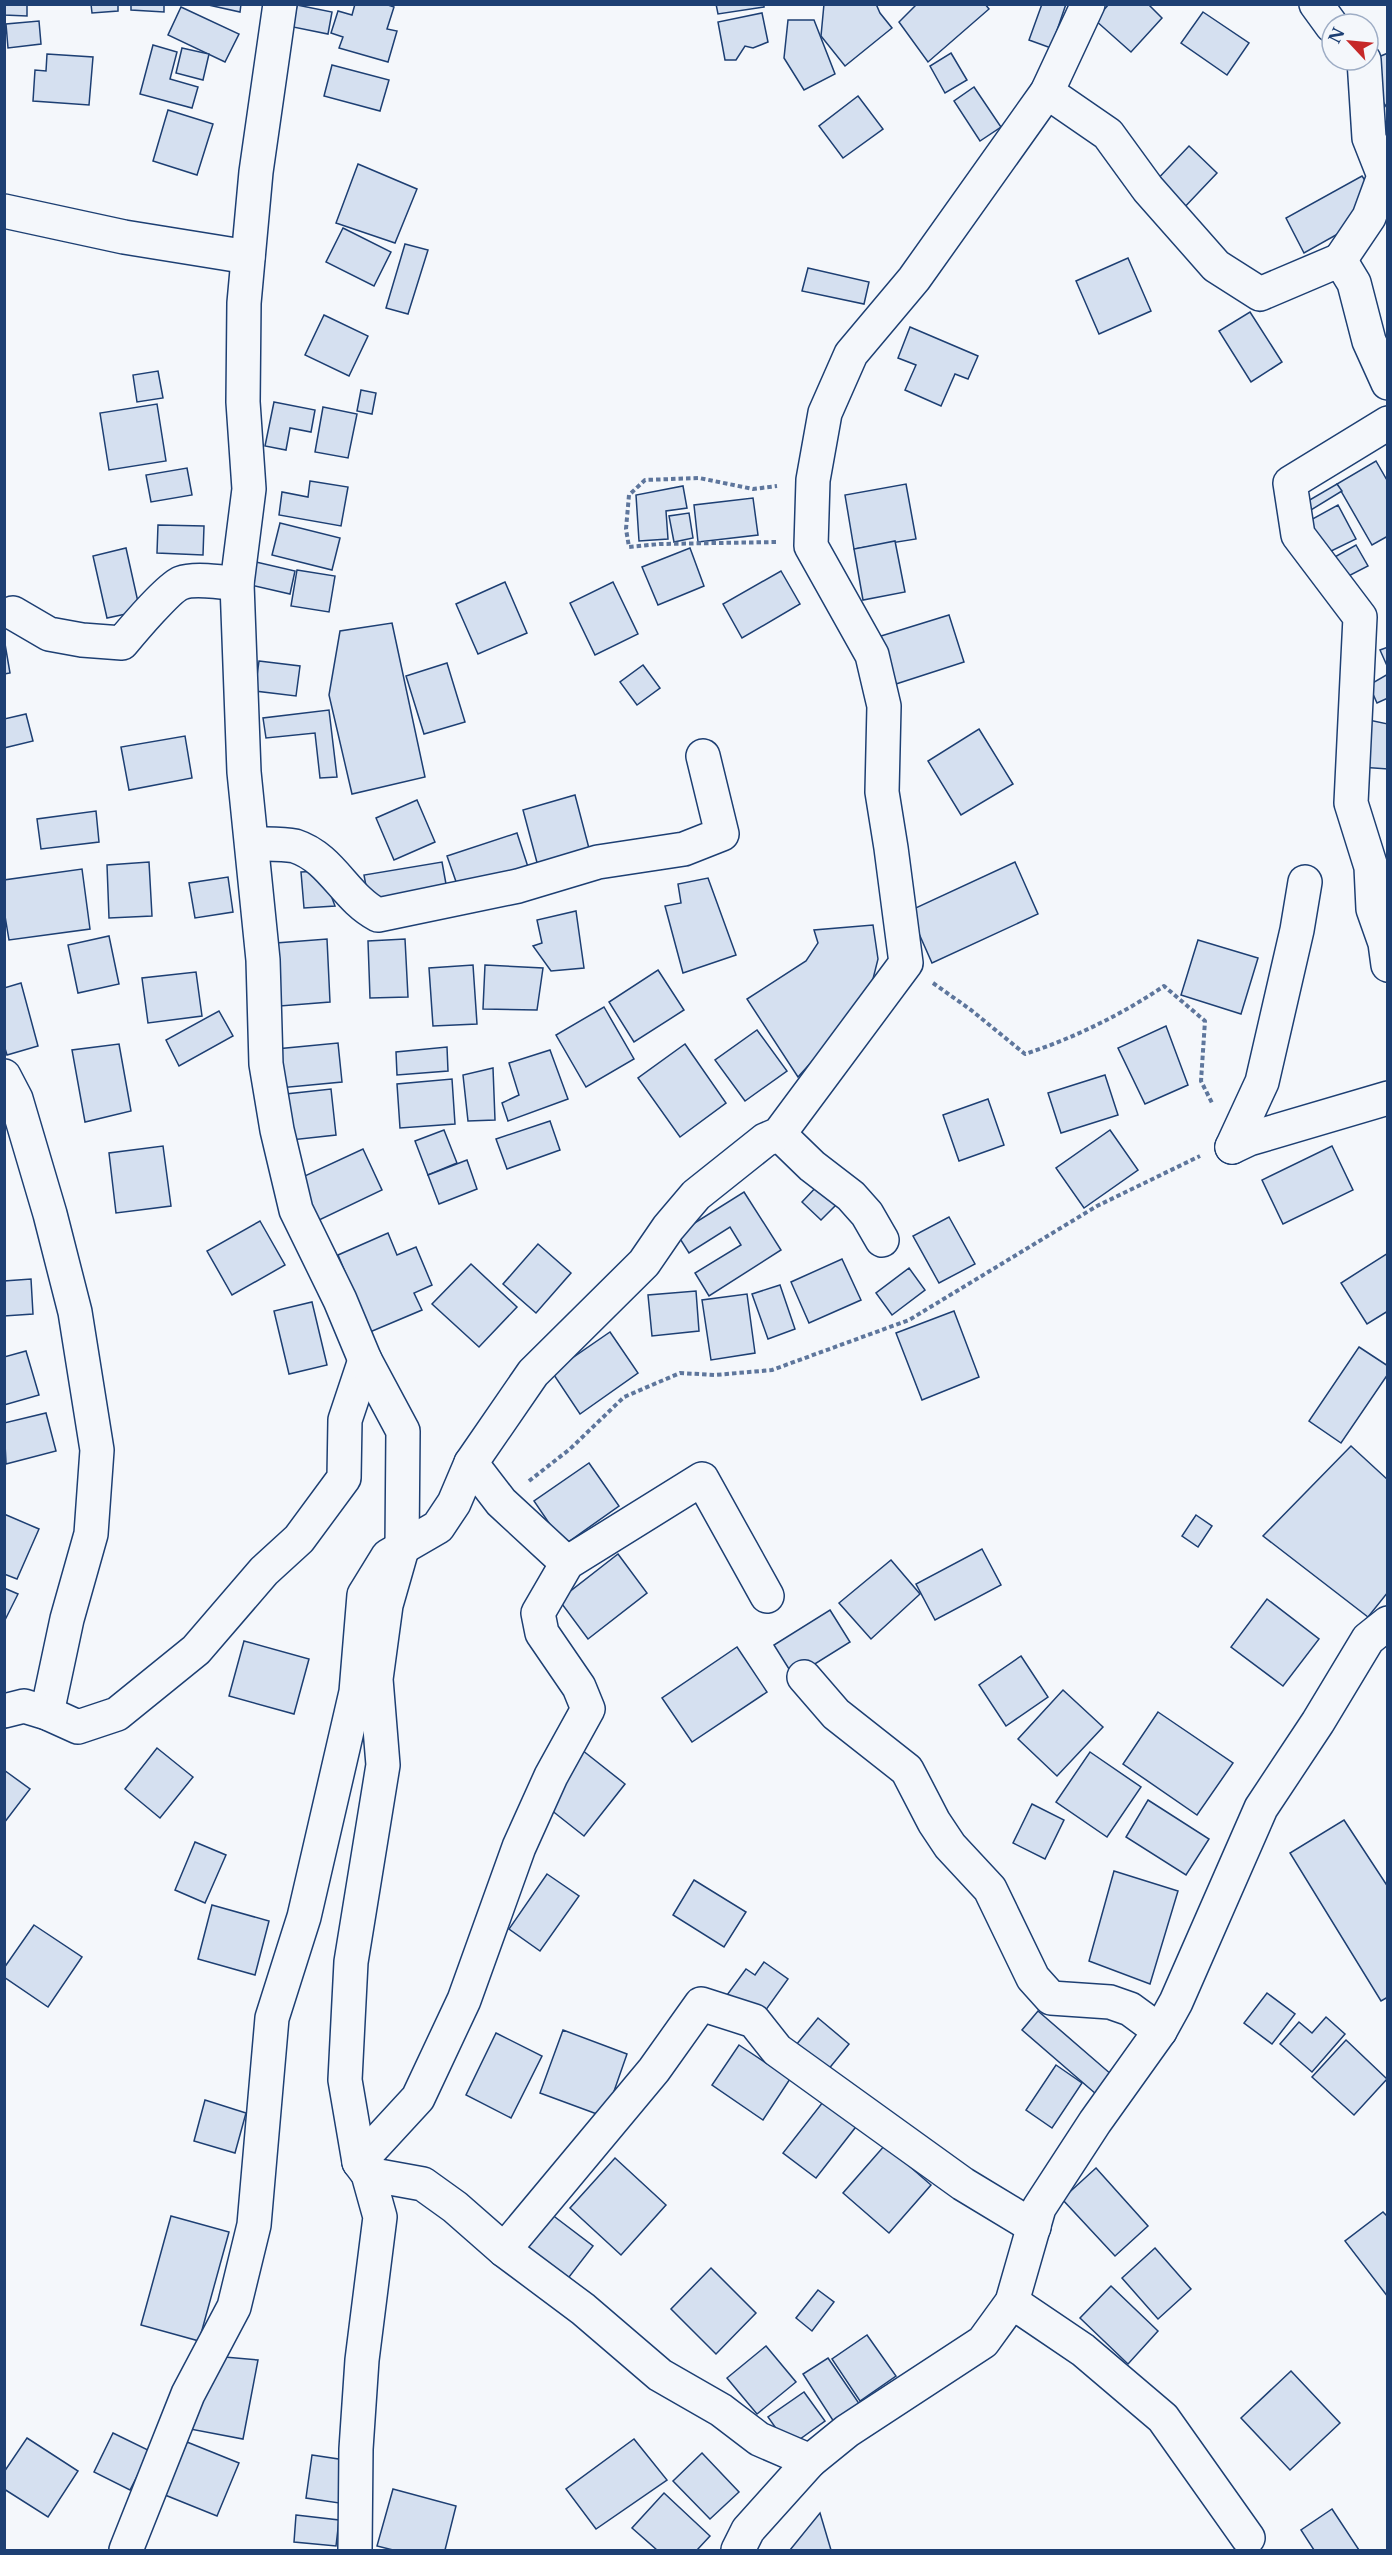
<svg xmlns="http://www.w3.org/2000/svg" width="1392" height="2555" viewBox="0 0 1392 2555" font-family="'Libre Baskerville',serif">
<style>
.building{fill:#d5e0f0;stroke:#1d3f73;stroke-width:1.5}
.lines{fill:none;stroke-linecap:round;stroke-linejoin:round}
.minor-casing{stroke:#1d3f73;stroke-width:36}
.tertiary-casing{stroke:#1d3f73;stroke-width:36}
.path{stroke:#5e769c;stroke-width:4;stroke-dasharray:4.5 3;stroke-linecap:butt}
.minor{stroke:#f4f7fb;stroke-width:33}
.tertiary{stroke:#f4f7fb;stroke-width:33}
</style>
<rect width="100%" height="100%" fill="#f4f7fb"/>
<g class="building">
<path d="M4 4H27V16L4 15Z"/>
<path d="M91 4H118V11L92 13Z"/>
<path d="M131 4H164V12L131 10Z"/>
<path d="M204 4H241L240 12Z"/>
<path d="M355 4H385L394 7 387 29 397 31 388 62 339 48 343 37 331 33 338 11 352 15Z"/>
<path d="M716 4H764V7L718 14Z"/>
<path d="M824 4H876L880 13 892 28 845 66 821 36Z"/>
<path d="M917 4H985L989 9 928 62 899 22Z"/>
<path d="M1042 4H1066L1051 48 1029 40Z"/>
<path d="M1109 4H1148L1162 18 1131 52 1095 20Z"/>
<path d="M297 5 332 12 328 34 293 27Z"/>
<path d="M181 7 239 34 225 62 168 35Z"/>
<path d="M1203 12 1249 43 1227 75 1181 43Z"/>
<path d="M762 13 768 42 753 48 745 46 736 60H725L718 22Z"/>
<path d="M788 20H814L835 74 804 90 784 58Z"/>
<path d="M39 21 41 44 8 48 6 24Z"/>
<path d="M153 45 177 52 170 79 198 87 192 108 140 94Z"/>
<path d="M182 48 209 54 203 80 176 73Z"/>
<path d="M951 53 967 80 945 93 930 66Z"/>
<path d="M1388 53V107L1387 108 1377 92 1369 61Z"/>
<path d="M47 54 93 57 89 105 33 101 35 70 46 71Z"/>
<path d="M332 65 389 80 380 111 324 96Z"/>
<path d="M974 87 1001 127 980 141 954 101Z"/>
<path d="M858 96 883 129 843 158 819 126Z"/>
<path d="M168 110 213 124 197 175 153 161Z"/>
<path d="M1189 146 1217 173 1180 212 1152 185Z"/>
<path d="M358 164 417 189 395 243 336 223Z"/>
<path d="M1362 176 1373 192 1368 217 1304 253 1286 218Z"/>
<path d="M343 228 391 252 374 286 326 262Z"/>
<path d="M405 244 428 250 408 314 386 308Z"/>
<path d="M1128 258 1151 311 1099 334 1076 281Z"/>
<path d="M808 268 869 282 864 304 802 291Z"/>
<path d="M1250 312 1282 362 1251 382 1219 331Z"/>
<path d="M324 315 368 336 349 376 305 355Z"/>
<path d="M910 327 978 356 968 379 955 374 941 406 905 390 916 365 898 358Z"/>
<path d="M158 371 163 398 137 402 133 375Z"/>
<path d="M361 390 376 393 372 414 357 411Z"/>
<path d="M274 402 315 410 311 432 290 428 286 450 265 446Z"/>
<path d="M157 404 166 461 109 470 100 413Z"/>
<path d="M323 407 357 414 348 458 315 452Z"/>
<path d="M1376 461 1388 482V536L1372 545 1337 484Z"/>
<path d="M187 468 192 495 151 502 146 475Z"/>
<path d="M310 481 348 487 341 526 279 515 282 492 308 497Z"/>
<path d="M906 484 916 539 854 549 845 495Z"/>
<path d="M1337 484 1342 491 1306 513 1301 505Z"/>
<path d="M683 486 687 508 666 511 668 539 639 541 636 495Z"/>
<path d="M753 498 758 535 698 542 694 505Z"/>
<path d="M1338 505 1356 539 1323 555 1307 522Z"/>
<path d="M689 513 693 538 674 542 669 516Z"/>
<path d="M280 523 340 538 332 570 272 555Z"/>
<path d="M158 525 204 526 203 555 157 553Z"/>
<path d="M895 541 905 592 863 600 854 549Z"/>
<path d="M1356 545 1368 566 1335 583 1324 563Z"/>
<path d="M126 548 140 611 107 618 93 556Z"/>
<path d="M690 548 704 586 658 605 642 567Z"/>
<path d="M256 562 295 571 290 594 251 585Z"/>
<path d="M297 570 335 576 329 612 291 606Z"/>
<path d="M781 571 800 604 742 638 723 604Z"/>
<path d="M505 582 527 633 478 654 456 604Z"/>
<path d="M613 582 638 634 595 655 570 603Z"/>
<path d="M949 615 964 662 896 684 881 636Z"/>
<path d="M392 623 425 777 352 794 329 695 340 631Z"/>
<path d="M5 644 10 673 4 674V644Z"/>
<path d="M1388 647V668L1380 650Z"/>
<path d="M259 661 300 666 296 696 255 691Z"/>
<path d="M447 663 465 722 424 734 406 676Z"/>
<path d="M643 665 660 688 637 705 620 682Z"/>
<path d="M1388 674V698L1377 703 1369 685Z"/>
<path d="M329 710 337 777 320 778 315 733 266 738 263 718Z"/>
<path d="M26 714 33 741 4 748V719Z"/>
<path d="M1364 719 1388 724V769L1360 767Z"/>
<path d="M979 729 1013 784 961 815 928 761Z"/>
<path d="M185 736 192 778 129 790 121 747Z"/>
<path d="M575 795 591 856 539 870 523 810Z"/>
<path d="M417 800 435 842 394 860 376 818Z"/>
<path d="M96 811 99 842 41 849 37 819Z"/>
<path d="M517 833 529 870 460 893 447 856Z"/>
<path d="M149 862 152 916 109 918 107 865Z"/>
<path d="M442 862 448 895 370 908 364 875Z"/>
<path d="M1015 862 1038 914 932 963 909 911Z"/>
<path d="M82 869 90 929 9 940 4 910V880Z"/>
<path d="M322 871 335 906 304 908 301 872Z"/>
<path d="M228 877 233 912 195 918 189 883Z"/>
<path d="M708 878 736 955 683 973 665 906 681 903 678 884Z"/>
<path d="M576 911 584 968 551 971 533 946 542 943 537 920Z"/>
<path d="M873 925 878 959 868 999 798 1077 747 999 806 961 818 943 814 930Z"/>
<path d="M109 936 119 984 78 993 68 945Z"/>
<path d="M327 939 330 1002 280 1006 276 943Z"/>
<path d="M405 939 408 997 370 998 368 941Z"/>
<path d="M1198 940 1258 958 1241 1014 1181 995Z"/>
<path d="M473 965 477 1024 433 1026 429 968Z"/>
<path d="M485 965 543 968 537 1010 483 1009Z"/>
<path d="M658 970 684 1010 634 1042 609 1002Z"/>
<path d="M196 972 202 1016 148 1023 142 978Z"/>
<path d="M21 983 38 1046 7 1055 4 1045V988Z"/>
<path d="M604 1007 634 1059 586 1087 556 1035Z"/>
<path d="M219 1011 233 1036 179 1066 166 1040Z"/>
<path d="M1166 1026 1188 1085 1145 1104 1118 1048Z"/>
<path d="M757 1030 787 1071 745 1101 715 1060Z"/>
<path d="M338 1043 342 1082 279 1088 276 1049Z"/>
<path d="M119 1044 131 1111 85 1122 72 1050Z"/>
<path d="M685 1044 726 1103 680 1137 638 1078Z"/>
<path d="M447 1047 448 1071 397 1075 396 1052Z"/>
<path d="M550 1050 568 1099 508 1121 502 1103 519 1095 509 1063Z"/>
<path d="M493 1068 495 1120 468 1121 463 1075Z"/>
<path d="M1105 1075 1118 1115 1061 1133 1048 1093Z"/>
<path d="M452 1079 455 1124 400 1128 397 1084Z"/>
<path d="M331 1089 336 1135 291 1140 286 1094Z"/>
<path d="M988 1099 1004 1145 959 1161 943 1115Z"/>
<path d="M550 1121 560 1150 507 1169 496 1139Z"/>
<path d="M444 1130 457 1163 428 1175 415 1141Z"/>
<path d="M1110 1130 1138 1170 1084 1208 1056 1168Z"/>
<path d="M163 1146 171 1206 116 1213 109 1153Z"/>
<path d="M1332 1146 1353 1190 1283 1224 1262 1180Z"/>
<path d="M363 1149 382 1190 315 1222 296 1180Z"/>
<path d="M467 1160 477 1189 439 1204 428 1175Z"/>
<path d="M819 1184 838 1203 821 1220 802 1202Z"/>
<path d="M744 1192 781 1250 709 1296 695 1273 741 1245 730 1227 689 1253 677 1234Z"/>
<path d="M949 1217 975 1264 939 1283 913 1236Z"/>
<path d="M260 1221 285 1265 232 1295 207 1251Z"/>
<path d="M388 1233 397 1255 416 1247 432 1285 414 1293 422 1310 370 1332 338 1255Z"/>
<path d="M538 1244 571 1273 536 1313 503 1284Z"/>
<path d="M1388 1253V1311L1367 1324 1341 1283Z"/>
<path d="M842 1259 861 1300 809 1323 791 1282Z"/>
<path d="M471 1264 517 1307 479 1347 432 1304Z"/>
<path d="M909 1268 925 1290 892 1315 876 1293Z"/>
<path d="M31 1279 33 1314 4 1316V1281Z"/>
<path d="M780 1285 795 1329 768 1339 752 1294Z"/>
<path d="M696 1291 699 1331 652 1336 648 1295Z"/>
<path d="M747 1294 755 1353 711 1360 702 1300Z"/>
<path d="M312 1302 327 1365 289 1374 274 1311Z"/>
<path d="M954 1311 979 1377 922 1400 896 1333Z"/>
<path d="M610 1332 638 1373 580 1414 552 1372Z"/>
<path d="M1359 1347 1388 1366V1374L1341 1443 1309 1421Z"/>
<path d="M26 1351 39 1395 4 1405V1357Z"/>
<path d="M46 1413 56 1451 6 1464 4 1423Z"/>
<path d="M1351 1446 1388 1480V1592L1368 1617 1263 1536Z"/>
<path d="M589 1463 619 1506 564 1545 534 1501Z"/>
<path d="M4 1514 39 1529 17 1579 4 1574Z"/>
<path d="M1196 1515 1212 1526 1198 1547 1182 1536Z"/>
<path d="M982 1549 1001 1585 935 1620 916 1584Z"/>
<path d="M618 1554 647 1593 588 1639 559 1600Z"/>
<path d="M891 1560 920 1594 871 1639 839 1603Z"/>
<path d="M4 1588 18 1594 4 1622Z"/>
<path d="M1267 1599 1319 1639 1283 1686 1231 1647Z"/>
<path d="M830 1610 850 1642 794 1677 774 1645Z"/>
<path d="M244 1641 309 1659 294 1714 229 1696Z"/>
<path d="M737 1647 767 1692 692 1742 662 1698Z"/>
<path d="M1021 1656 1048 1697 1006 1726 979 1685Z"/>
<path d="M1063 1690 1103 1727 1057 1776 1018 1739Z"/>
<path d="M1158 1712 1233 1763 1197 1815 1123 1764Z"/>
<path d="M157 1748 193 1777 160 1818 125 1789Z"/>
<path d="M582 1750 625 1784 584 1836 541 1802Z"/>
<path d="M1090 1752 1141 1787 1107 1837 1056 1802Z"/>
<path d="M4 1770 30 1789 4 1823Z"/>
<path d="M1148 1800 1209 1839 1186 1875 1126 1837Z"/>
<path d="M1032 1804 1064 1820 1045 1859 1013 1843Z"/>
<path d="M1344 1820 1388 1887V1997L1381 2001 1290 1853Z"/>
<path d="M195 1842 226 1855 205 1903 175 1890Z"/>
<path d="M1114 1871 1178 1891 1150 1984 1089 1961Z"/>
<path d="M547 1874 579 1896 540 1951 509 1929Z"/>
<path d="M694 1880 746 1912 724 1947 673 1915Z"/>
<path d="M212 1905 269 1921 255 1975 198 1959Z"/>
<path d="M34 1925 82 1957 48 2007 4 1977V1968Z"/>
<path d="M764 1962 788 1979 760 2018 727 1995 746 1969 755 1975Z"/>
<path d="M1267 1993 1295 2014 1272 2044 1244 2023Z"/>
<path d="M1038 2011 1112 2075 1096 2094 1022 2030Z"/>
<path d="M1326 2017 1345 2034 1312 2072 1280 2044 1299 2022 1312 2033Z"/>
<path d="M818 2018 849 2044 823 2076 792 2050Z"/>
<path d="M563 2030 627 2054 605 2117 540 2093Z"/>
<path d="M496 2033 542 2056 511 2118 466 2095Z"/>
<path d="M1346 2040 1387 2079 1354 2115 1312 2077Z"/>
<path d="M739 2045 790 2079 763 2120 712 2085Z"/>
<path d="M1056 2065 1082 2083 1052 2128 1026 2110Z"/>
<path d="M830 2093 862 2119 816 2178 783 2153Z"/>
<path d="M205 2100 246 2113 235 2153 194 2141Z"/>
<path d="M885 2145 931 2185 889 2233 843 2193Z"/>
<path d="M615 2158 666 2205 621 2255 570 2208Z"/>
<path d="M1096 2168 1148 2226 1115 2256 1062 2199Z"/>
<path d="M1383 2212 1388 2217V2297L1345 2241Z"/>
<path d="M551 2214 593 2246 566 2281 525 2249Z"/>
<path d="M171 2216 229 2232 199 2341 141 2325Z"/>
<path d="M1155 2248 1191 2289 1158 2319 1122 2278Z"/>
<path d="M711 2268 756 2313 716 2354 671 2309Z"/>
<path d="M1111 2286 1158 2331 1128 2364 1080 2318Z"/>
<path d="M818 2290 834 2302 812 2331 796 2318Z"/>
<path d="M867 2335 896 2376 860 2401 832 2359Z"/>
<path d="M766 2346 796 2382 757 2414 727 2378Z"/>
<path d="M213 2356 258 2360 243 2439 190 2429Z"/>
<path d="M828 2358 860 2405 834 2422 803 2374Z"/>
<path d="M1291 2371 1340 2423 1290 2470 1241 2418Z"/>
<path d="M804 2392 825 2421 789 2447 768 2417Z"/>
<path d="M113 2433 150 2451 130 2490 94 2472Z"/>
<path d="M27 2438 78 2471 48 2517 4 2489V2472Z"/>
<path d="M634 2439 667 2480 596 2529 566 2489Z"/>
<path d="M187 2442 239 2463 217 2516 165 2495Z"/>
<path d="M702 2453 739 2492 710 2519 673 2481Z"/>
<path d="M312 2455 345 2460 339 2503 306 2498Z"/>
<path d="M393 2489 456 2506 445 2550H393L377 2546Z"/>
<path d="M664 2493 710 2536 697 2550H657L632 2528Z"/>
<path d="M1332 2509 1359 2550H1314L1301 2530Z"/>
<path d="M820 2513 831 2550H790Z"/>
<path d="M296 2515 339 2520 336 2546 294 2542Z"/>
</g>
<g class="lines">
<g class="minor-casing">
<g id="minor">
<path d="M1316 4 1332 26"/>
<path d="M1047 92 1108 134 1148 189 1216 266 1260 294 1340 260 1354 283 1369 341 1388 383"/>
<path d="M4 211 124 237 248 257"/>
<path d="M1340 260 1369 217 1384 176 1369 138 1364 60"/>
<path d="M1388 423 1290 483 1298 535 1360 617 1351 803 1371 867 1373 909 1385 943 1388 965"/>
<path d="M13 613 49 634 82 640 122 643C132 631 168 588 181 583 194 578 222 582 237 584"/>
<path d="M252 844C265 844 282 843 295 846 332 858 345 898 378 915L518 886 598 862 684 849 722 834 703 756"/>
<path d="M4 1076 16 1099 50 1214 75 1312 97 1450 91 1534 67 1619 47 1713"/>
<path d="M779 1134 812 1166 851 1196 867 1214 882 1240"/>
<path d="M1232 1147 1262 1082 1297 930 1305 882"/>
<path d="M1232 1147 1249 1139 1388 1098"/>
<path d="M471 1463 501 1502 567 1563"/>
<path d="M804 1677 836 1714 907 1770 934 1822 950 1846 990 1889 1033 1978 1051 1998 1110 2002 1130 2009 1160 2031"/>
<path d="M4 1711 24 1706 47 1713 78 1727 117 1714 196 1650 264 1571 299 1539 344 1478 345 1420 365 1360"/>
<path d="M359 2162 418 2098 464 2000 519 1847 551 1776 588 1709 579 1687 542 1633 538 1613 567 1563 702 1479 767 1596"/>
<path d="M368 2174 423 2184 455 2207 504 2250 583 2309 660 2375 721 2410 759 2439 810 2461 847 2431 983 2342 1012 2302 1039 2208 1095 2122 1160 2031 1176 2002 1261 1808 1318 1722 1368 1639 1388 1623"/>
<path d="M504 2250 654 2070 701 2004 754 2021 777 2050 963 2184 1034 2227"/>
<path d="M1012 2302 1083 2350 1163 2418 1248 2538"/>
<path d="M126 2550 188 2394 234 2307 254 2225 272 2018 304 1917 356 1692 364 1595 388 1556 438 1527 454 1503 471 1463 533 1373 644 1263 668 1228 696 1195 765 1140 779 1134 906 963 891 848 882 792 884 706 872 655 811 546 813 480 825 413 851 354 914 279 1047 92 1088 4"/>
<path d="M738 2550 748 2530 810 2461"/>
</g>
</g>
<g class="tertiary-casing">
<path id="tertiary" d="M280 4 256 172 244 303 243 402 249 489 237 584 244 772 263 960 266 1064 277 1130 296 1210 340 1300 365 1360 403 1431 402 1549 386 1605 376 1679 383 1765 351 1962 345 2080 359 2162 368 2174 380 2217 362 2360 356 2449 355 2550"/>
</g>
<g class="path">
<path d="M776 542 660 544 629 547 626 529 629 495 645 480 699 478 753 489 777 486"/>
<path d="M933 983 971 1010 1025 1054C1074 1038 1121 1015 1164 986L1205 1021 1201 1081 1213 1105"/>
<path d="M529 1481 570 1449 624 1397 680 1373 715 1375 772 1370 909 1320 1097 1206 1200 1156"/>
</g>
<use href="#minor" class="minor"/>
<use href="#tertiary" class="tertiary"/>
</g>
<rect width="1392" height="2555" fill="none" stroke="#1d3f73" stroke-width="12"/>
<g transform="translate(1350 42) rotate(296)"><circle r="28" fill="#f4f7fb" stroke="#9eadc5" stroke-width="1.5"/>
<path d="M0-4.5L10 22L0 15L-10 22Z" fill="#c62828"/>
<text y="-9" font-size="16" font-weight="bold" text-anchor="middle" fill="#1d3f73">N</text>
</g>
</svg>
